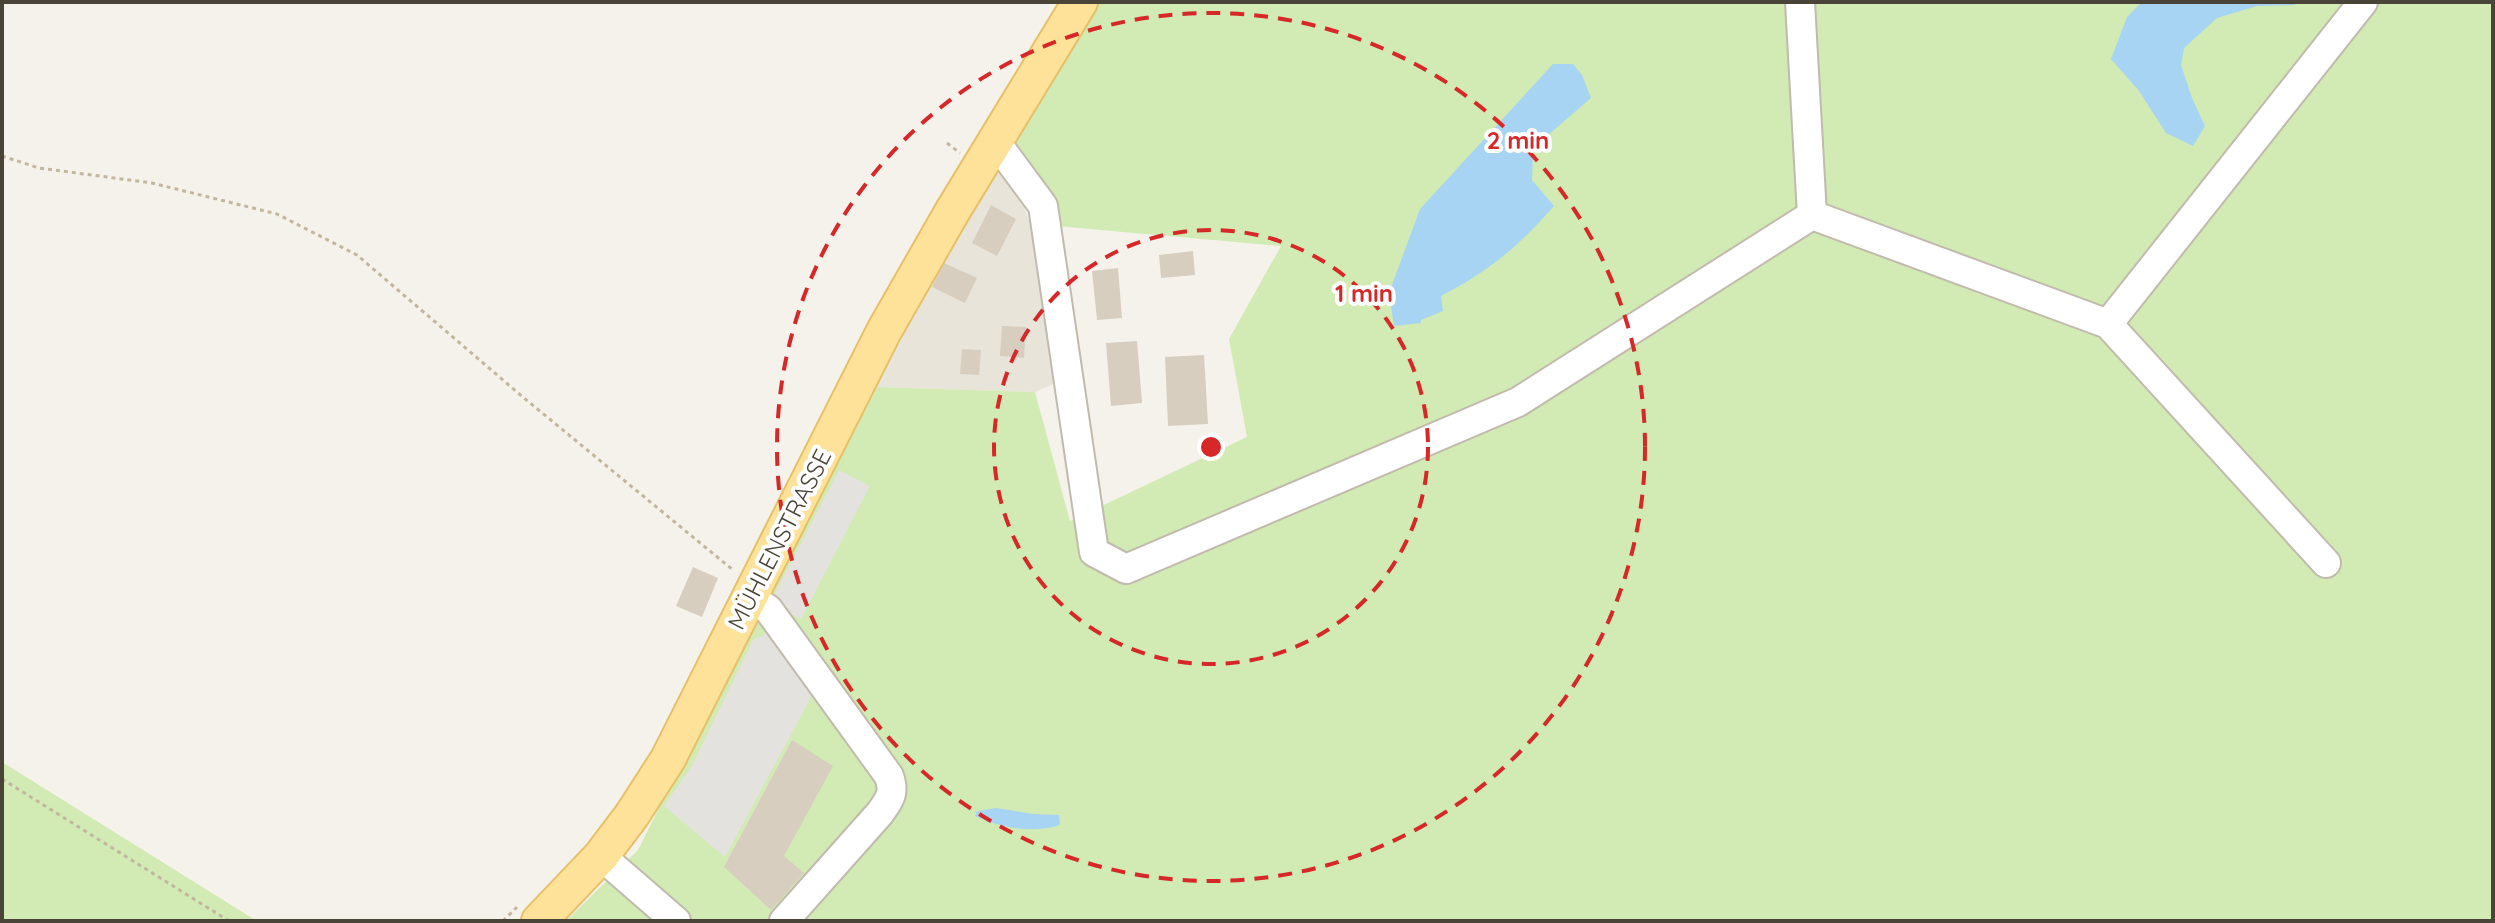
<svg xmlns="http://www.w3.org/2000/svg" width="2495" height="923" viewBox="0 0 2495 923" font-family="Quicksand,sans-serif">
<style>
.residential{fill:#e9e4d9}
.green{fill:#d2eab4}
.parking{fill:#e4e2df}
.water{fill:#a7d4f2}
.building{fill:#d7cec0}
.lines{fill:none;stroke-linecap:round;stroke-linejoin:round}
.minor-casing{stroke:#c1baad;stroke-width:32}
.major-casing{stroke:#e6c068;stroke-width:38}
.path{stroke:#c3b69e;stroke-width:3;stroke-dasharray:4 4;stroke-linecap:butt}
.minor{stroke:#fff;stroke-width:28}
.major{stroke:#ffe29a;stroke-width:34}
.ring{fill:none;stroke:#d62828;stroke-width:4;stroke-dasharray:14 10}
.labels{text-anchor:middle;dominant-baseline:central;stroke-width:8;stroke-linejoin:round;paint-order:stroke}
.street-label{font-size:24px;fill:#4a4338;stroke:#fff}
.centre{fill:#d62828;stroke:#fff;stroke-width:4}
.ring-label{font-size:24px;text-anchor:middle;font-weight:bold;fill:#d62828;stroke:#fff;stroke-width:8;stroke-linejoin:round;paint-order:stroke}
</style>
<rect width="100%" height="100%" fill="#f5f2eb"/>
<path class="residential" d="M993 169 1016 183 1030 224 1058 382 1035 392 878 387 873 381Z"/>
<g class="green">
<path d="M1100 2H2493V921H566L638 850 754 616 877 387 1035 392 1070 521 1247 437 1229 339 1281 246 1056 226 1015 141Z"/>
<path d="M2 762 257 921H2Z"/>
</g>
<g class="parking">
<path d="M839 470 870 486 801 619 770 603Z"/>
<path d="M768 633 816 688 725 857 664 806 692 766 753 640Z"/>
</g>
<g class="water">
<path d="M2142 2H2296L2295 5 2257 6 2217 18 2184 48 2181 65 2192 98 2205 126 2193 146 2166 133 2139 91 2111 59 2127 17Z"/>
<path d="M1553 64H1573L1582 75 1591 98 1533 148 1532 180 1554 206C1518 247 1489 271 1441 296L1443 311 1421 320V323L1394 326 1389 293 1420 209Z"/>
<path d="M996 808 1033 814 1059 815 1060 825C1031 834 1002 828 975 816L977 811Z"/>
</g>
<g class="building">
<path d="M991 205 1016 219 997 256 972 243Z"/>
<path d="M1193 251 1195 275 1161 278 1159 255Z"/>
<path d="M944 263 977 278 965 303 932 287Z"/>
<path d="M1118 268 1122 318 1097 320 1092 271Z"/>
<path d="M1002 326 1026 327 1024 358 1000 356Z"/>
<path d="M1137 341 1142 403 1111 406 1106 343Z"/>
<path d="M962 349 981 350 979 375 960 374Z"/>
<path d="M1204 355 1208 424 1168 426 1165 357Z"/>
<path d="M693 567 718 578 702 617 676 606Z"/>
<path d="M792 740 833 766 784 856 804 873 771 910 724 867Z"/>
</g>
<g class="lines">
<g class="minor-casing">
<g id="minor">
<path d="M1800 2 1812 215 2108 324 2326 563"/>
<path d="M995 141 1043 206 1094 552 1126 569 1518 402 1812 215"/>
<path d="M2108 324 2363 2"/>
<path d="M749 597 768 609 889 776C895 793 890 799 880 813L784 921"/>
<path d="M601 856 676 921"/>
</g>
</g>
<g class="major-casing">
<path id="major" d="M539 921 601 856 632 815 668 759 884 331 952 212 1080 2"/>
</g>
<g class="path">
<path d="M947 143 960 153"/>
<path d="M2 156 39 168 152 183 277 214 357 255 524 398 733 570"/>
<path d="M2 779 229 921"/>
<path d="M503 921 517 907"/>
</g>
<use href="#minor" class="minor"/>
<use href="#major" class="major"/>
</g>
<g class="ring">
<circle cx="1211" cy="447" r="217"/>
<circle cx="1211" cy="447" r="434"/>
</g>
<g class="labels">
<g class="street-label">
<text transform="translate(779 539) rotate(-63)">MÜHLENSTRASSE</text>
</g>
</g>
<circle cx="1211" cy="447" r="12" class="centre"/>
<g class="ring-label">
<text x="1518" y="149">2 min</text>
<text x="1364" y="302">1 min</text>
</g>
<rect width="2495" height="923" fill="none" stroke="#4a4338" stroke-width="8"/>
</svg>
